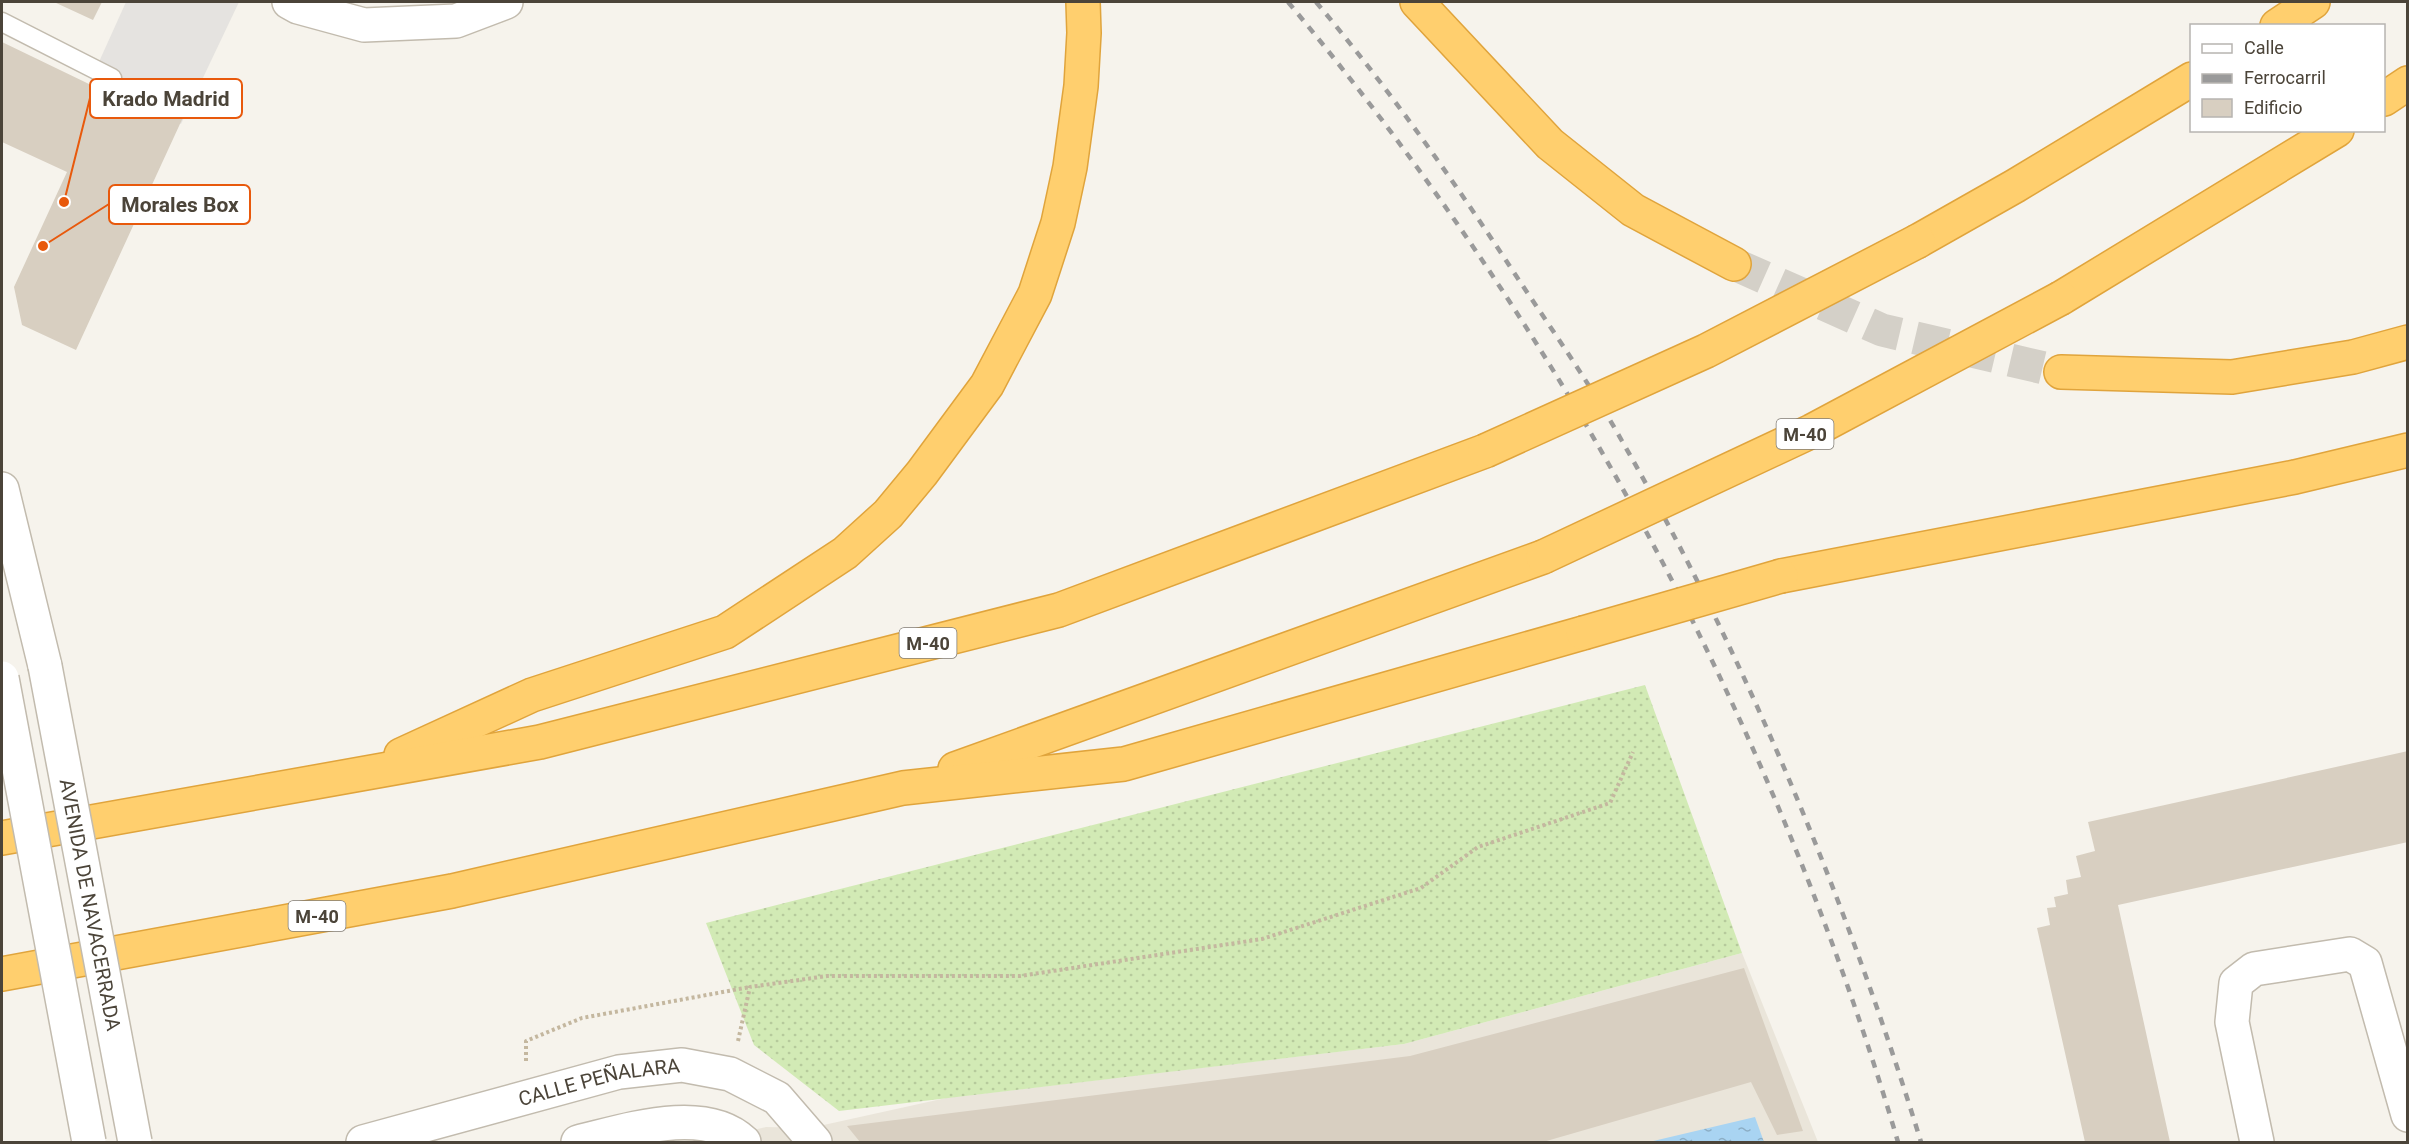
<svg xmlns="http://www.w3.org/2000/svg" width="2409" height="1144" viewBox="0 0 2409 1144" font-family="Roboto,sans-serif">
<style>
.residential{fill:#eae5da}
.grass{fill:url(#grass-dots)}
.parking{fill:#e5e3e0}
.water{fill:url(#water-ripples)}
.building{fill:#d8cfc1}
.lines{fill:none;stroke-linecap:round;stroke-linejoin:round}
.motorway-tunnel{stroke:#d4d0c8;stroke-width:33;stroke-dasharray:33 16;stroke-linecap:butt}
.service-casing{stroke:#c2bbae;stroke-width:21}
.minor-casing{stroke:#c2bbae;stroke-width:36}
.tertiary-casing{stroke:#c2bbae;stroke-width:36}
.motorway-casing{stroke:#e0a43c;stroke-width:36}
.path{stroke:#c4b79f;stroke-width:4;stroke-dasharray:3 3;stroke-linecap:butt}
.service{stroke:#fff;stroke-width:18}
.minor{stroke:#fff;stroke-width:33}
.tertiary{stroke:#fff;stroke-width:33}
.motorway{stroke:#ffcf6e;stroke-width:33}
.rail{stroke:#9a9a9a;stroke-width:4.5;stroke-dasharray:8 8;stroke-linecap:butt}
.tertiary-bridge-casing{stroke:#c2bbae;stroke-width:36;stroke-linecap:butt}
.motorway-bridge-casing{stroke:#e0a43c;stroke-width:36;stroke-linecap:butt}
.tertiary-bridge{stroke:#fff;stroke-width:33}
.motorway-bridge{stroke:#ffcf6e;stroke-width:33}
.labels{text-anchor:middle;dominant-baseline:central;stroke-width:6;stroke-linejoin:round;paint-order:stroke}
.shield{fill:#fff;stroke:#817c74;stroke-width:1.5}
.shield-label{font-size:18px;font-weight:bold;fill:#4b4439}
.street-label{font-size:20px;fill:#4b4439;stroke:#fff}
.leader{fill:none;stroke:#e8590c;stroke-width:2}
.callout-dot{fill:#e8590c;stroke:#fff;stroke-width:2}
.callout{fill:#fff;stroke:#e8590c;stroke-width:2}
.callout-label{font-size:21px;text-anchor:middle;font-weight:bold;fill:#4b4439}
</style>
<defs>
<pattern id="grass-dots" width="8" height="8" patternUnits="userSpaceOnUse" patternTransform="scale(1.5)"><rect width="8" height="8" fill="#d2eab5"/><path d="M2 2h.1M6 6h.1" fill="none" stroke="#b6ca9c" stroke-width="1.8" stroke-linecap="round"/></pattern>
<pattern id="water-ripples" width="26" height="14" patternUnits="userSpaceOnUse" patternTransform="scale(1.5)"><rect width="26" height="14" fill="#a9d4f2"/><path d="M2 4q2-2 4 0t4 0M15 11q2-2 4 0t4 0" fill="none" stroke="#8caec5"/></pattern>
</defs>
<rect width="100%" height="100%" fill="#f6f3ec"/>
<path class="residential" d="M1742 953 1818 1142H703L766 1127 810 1128 946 1098 1404 1044Z"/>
<path class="grass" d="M1645 685 1742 953 1404 1044 839 1111 754 1045 706 923Z"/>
<path class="parking" d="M126 2H239L181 124 89 84Z"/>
<path class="water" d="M1755 1117 1764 1142H1649Z"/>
<g class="building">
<path d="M54 2H102L93 20Z"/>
<path d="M2 42 89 84 118 95 113 106 124 111 129 100 185 113 76 350 22 325 14 287 67 172 2 142Z"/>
<path d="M2408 751V842L2118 905 2170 1142H2085L2037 928 2050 925 2047 908 2056 907 2054 897 2068 894 2066 880 2081 877 2076 856 2095 851 2088 822Z"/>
<path d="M1744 968 1803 1131 1777 1135 1751 1082 1543 1142H860L847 1126 1410 1056Z"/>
</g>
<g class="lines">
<path class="motorway-tunnel" d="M1734 264 1882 330 2061 372"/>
<g class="service-casing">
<path id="service" d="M2 22 112 78"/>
</g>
<g class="minor-casing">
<g id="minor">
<path d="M289 2 298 7 364 25 456 21 506 2"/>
<path id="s1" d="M363 1142 619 1072 682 1065 730 1074 777 1098 815 1142"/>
<path d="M578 1142C625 1131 704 1104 744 1142"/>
<path d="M2257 1142 2232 1022 2236 983 2254 969 2350 954 2365 963 2408 1115"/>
</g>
</g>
<g class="tertiary-casing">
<path id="tertiary" d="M2 489 45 666"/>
</g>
<g class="motorway-casing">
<g id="motorway">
<path d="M1417 2 1550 144 1633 210 1734 264"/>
<path d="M2277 26 2313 2"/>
<path d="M2384 99 2408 83"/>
<path d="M1918 241 2015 186 2192 79"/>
<path d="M2061 298 2337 130"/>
<path d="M2061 372 2232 377 2353 357 2408 342"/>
<path d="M1781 576 2295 477 2408 450"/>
<path d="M401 755 532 695 725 632 845 553 888 514 922 473 987 385 1035 294 1058 223 1070 167 1081 86 1084 33 1083 2"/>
<path d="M955 769 1543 557"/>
<path d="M2 838 540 742 1059 610 1485 451"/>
<path d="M2 974 452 891 903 788 1124 764 1583 633"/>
</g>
</g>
<g class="path">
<path d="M738 1041 750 987 827 976H1020L1262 939 1421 888 1478 847 1610 803 1633 752"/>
<path d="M526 1061V1041L582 1018 750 987"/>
</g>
<use href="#service" class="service"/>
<use href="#minor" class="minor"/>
<use href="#tertiary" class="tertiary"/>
<use href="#motorway" class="motorway"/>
<g class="rail">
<path d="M1288 2C1565 333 1776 728 1898 1142"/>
<path d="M1316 2C1386 85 1449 174 1509 265 1547 323 1588 380 1622 441 1747 659 1847 902 1921 1142"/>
</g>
<g class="tertiary-bridge-casing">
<g id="tertiary-bridge">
<path id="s2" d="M45 666 135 1142"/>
<path d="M2 678 89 1142"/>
</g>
</g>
<g class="motorway-bridge-casing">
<g id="motorway-bridge">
<path d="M1485 451 1706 351 1918 241"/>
<path d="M1543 557 1812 431 2061 298"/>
<path d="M1583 633 1781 576"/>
</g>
</g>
<use href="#tertiary-bridge" class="tertiary-bridge"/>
<use href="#motorway-bridge" class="motorway-bridge"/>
</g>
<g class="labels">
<g class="shield">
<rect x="1776.5" y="419" width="57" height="30" rx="4.5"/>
<rect x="899.5" y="628" width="57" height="30" rx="4.5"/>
<rect x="288.5" y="901" width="57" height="30" rx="4.5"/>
</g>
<g class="shield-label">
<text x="1805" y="434">M-40</text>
<text x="928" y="643">M-40</text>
<text x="317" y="916">M-40</text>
</g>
<g class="street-label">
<text stroke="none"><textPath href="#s2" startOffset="243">AVENIDA DE NAVACERRADA</textPath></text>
<text stroke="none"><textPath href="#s1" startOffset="244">CALLE PEÑALARA</textPath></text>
</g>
</g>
<path class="leader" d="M64 202L90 98M43 246L109 204"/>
<g class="callout-dot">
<circle cx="64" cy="202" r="6"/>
<circle cx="43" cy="246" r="6"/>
</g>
<g class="callout">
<rect x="90" y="79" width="152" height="39" rx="6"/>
<rect x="109" y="185" width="141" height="39" rx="6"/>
</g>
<g class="callout-label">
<text x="166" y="106">Krado Madrid</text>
<text x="180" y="212">Morales Box</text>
</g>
<rect width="2409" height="1144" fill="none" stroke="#4b4439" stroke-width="6"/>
<rect x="2190" y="24" width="195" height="108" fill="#ffffff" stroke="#b7b4b0" stroke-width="1.5"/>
<rect x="2202" y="44" width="30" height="9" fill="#ffffff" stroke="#b7b4b0" stroke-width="1.5"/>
<text x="2244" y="54" font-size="18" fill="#4b4439">Calle</text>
<rect x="2202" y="74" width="30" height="9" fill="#9a9a9a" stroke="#b7b4b0" stroke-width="1.5"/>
<text x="2244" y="84" font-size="18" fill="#4b4439">Ferrocarril</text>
<rect x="2202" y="99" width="30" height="18" fill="#d8cfc1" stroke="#b7b4b0" stroke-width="1.5"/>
<text x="2244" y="114" font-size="18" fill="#4b4439">Edificio</text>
</svg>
